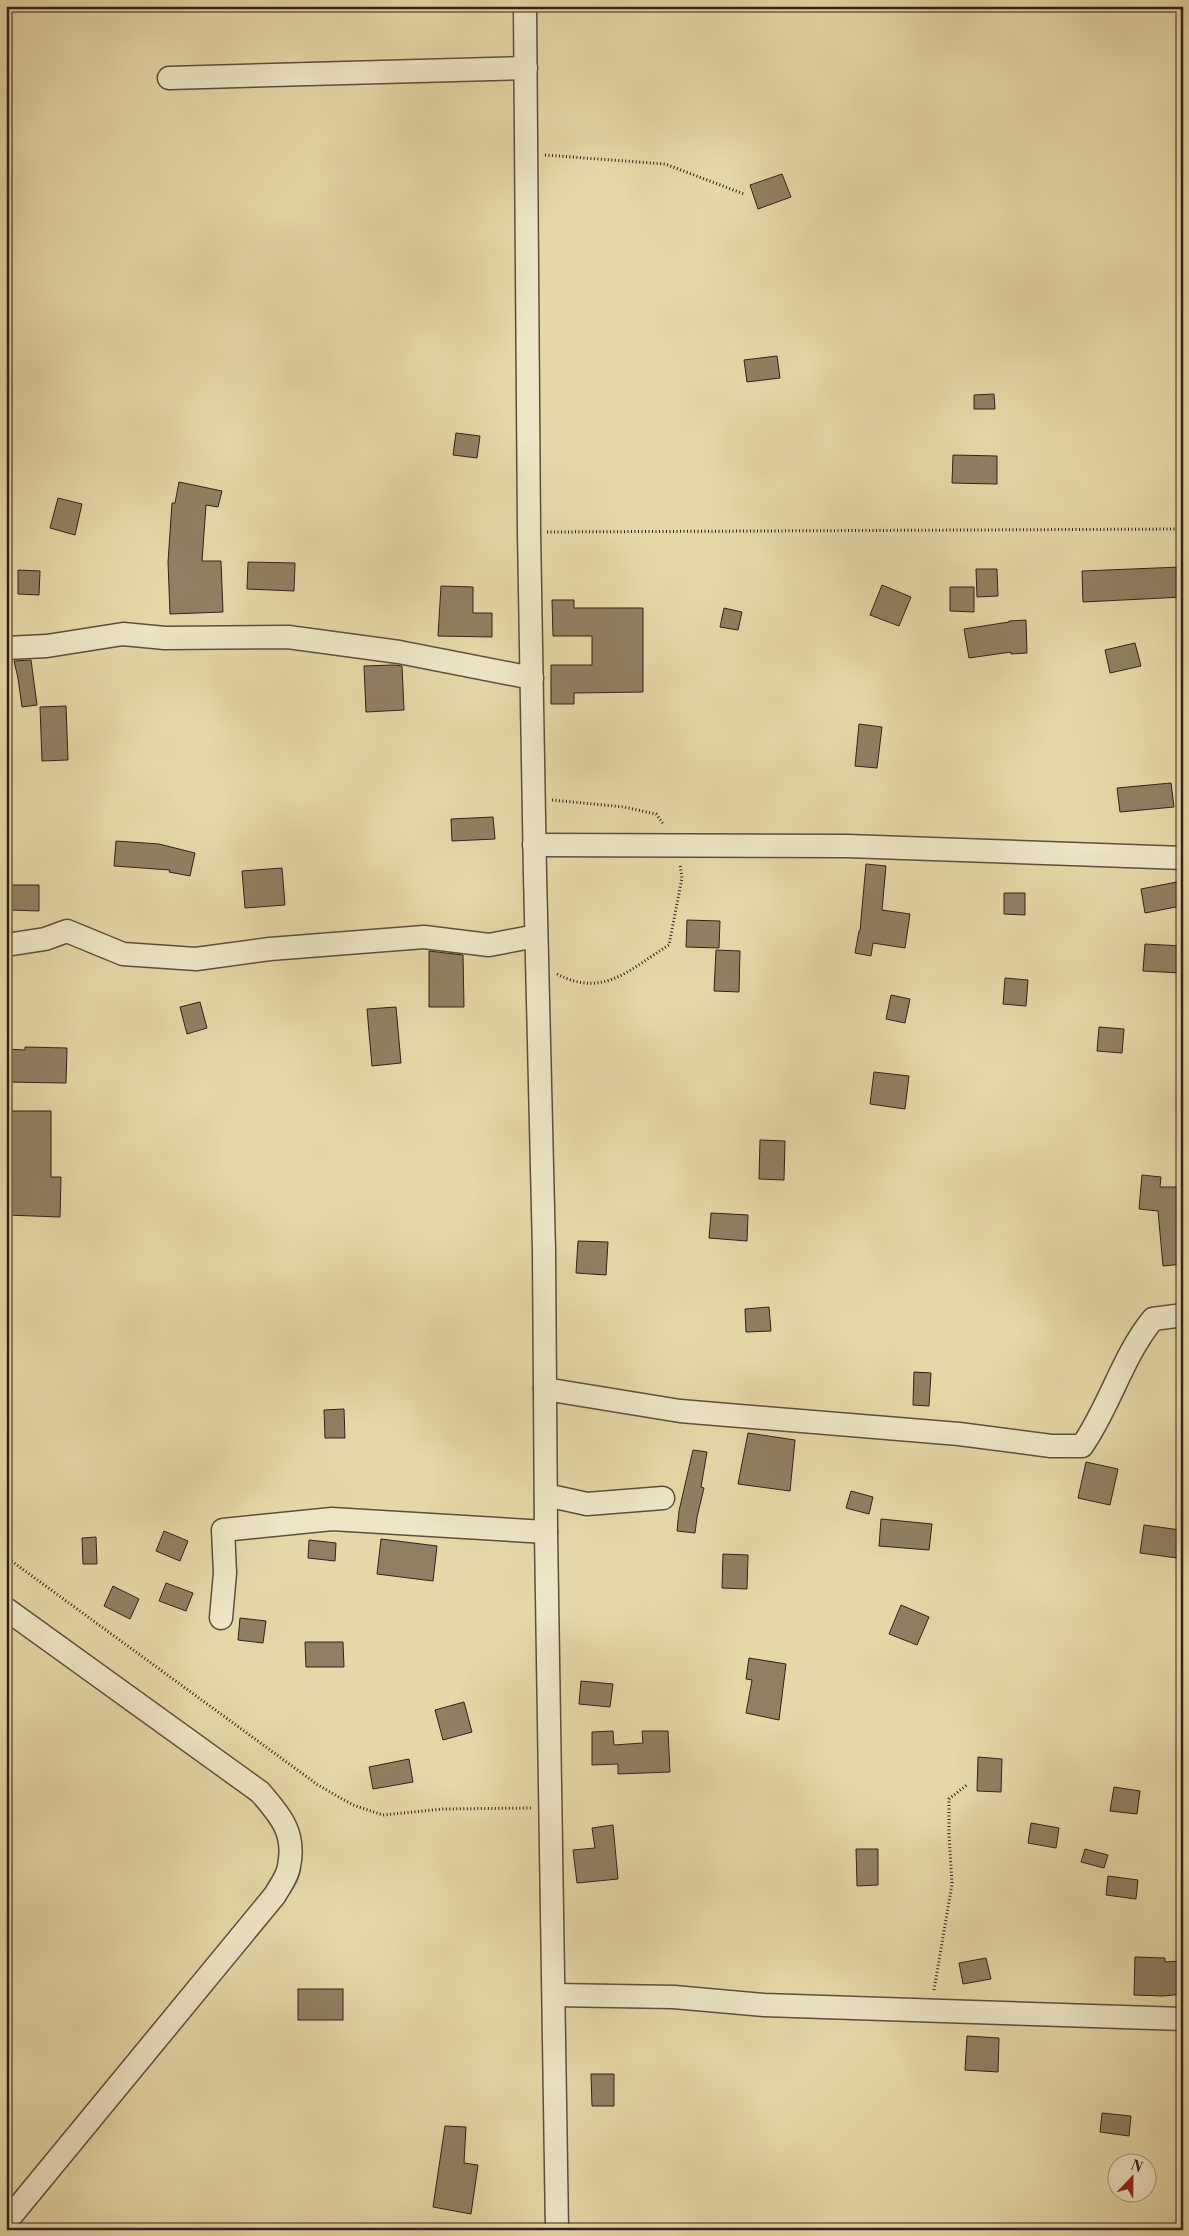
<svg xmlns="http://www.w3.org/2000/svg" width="1189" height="2236" viewBox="0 0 1189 2236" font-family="'Libre Bodoni',serif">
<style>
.building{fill:#8f8063;stroke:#322019}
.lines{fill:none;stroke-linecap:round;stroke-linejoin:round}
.minor-casing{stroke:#5f4e3d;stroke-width:25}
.path{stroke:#322019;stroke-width:3;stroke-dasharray:1 2.5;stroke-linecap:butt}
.minor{stroke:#eee6c6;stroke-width:22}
</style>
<rect width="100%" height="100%" fill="#e5d8a8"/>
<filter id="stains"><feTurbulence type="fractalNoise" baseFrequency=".004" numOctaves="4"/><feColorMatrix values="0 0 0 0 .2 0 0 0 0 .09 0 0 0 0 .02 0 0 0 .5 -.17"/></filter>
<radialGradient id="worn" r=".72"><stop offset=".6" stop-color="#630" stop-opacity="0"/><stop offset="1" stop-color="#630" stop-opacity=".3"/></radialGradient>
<g class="building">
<path d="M782 174 791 197 758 209 750 185Z"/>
<path d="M777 356 780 378 747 382 744 360Z"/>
<path d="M994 394 995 409H974V395Z"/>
<path d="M456 433 480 436 477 458 453 455Z"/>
<path d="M953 455 997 456V484L952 483Z"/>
<path d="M179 482 222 491 218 507 206 505 202 561H221L223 612 170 614 168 562 172 503H175Z"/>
<path d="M58 498 82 504 75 535 50 528Z"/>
<path d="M248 562 295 563 294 591 247 589Z"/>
<path d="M1181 567 1183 597 1083 602 1082 571Z"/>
<path d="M976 569H997L998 596 977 597Z"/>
<path d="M18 570 40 571 39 595 18 594Z"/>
<path d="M882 585 911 597 899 626 870 615Z"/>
<path d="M441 586 473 587V613H492V637L438 636Z"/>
<path d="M950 587H974V612L950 611Z"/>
<path d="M552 600H574V608H643V692L574 693V704H551V665H592V636H553Z"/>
<path d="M724 608 742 612 738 630 720 627Z"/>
<path d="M1026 620 1027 653 1011 654V652L969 658 964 629 1009 622V621Z"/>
<path d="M1135 643 1141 666 1110 673 1105 650Z"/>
<path d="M31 660 37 705 22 707 18 678 14 661Z"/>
<path d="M394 665 402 666 404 710 366 712 364 666Z"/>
<path d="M66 706 68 760 42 761 40 707Z"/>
<path d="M859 724 882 727 877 768 855 766Z"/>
<path d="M1171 783 1174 807 1120 812 1117 788Z"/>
<path d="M493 817 495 839 452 841 451 819Z"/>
<path d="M116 841 159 844 195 853 190 876 169 872 170 870 114 866Z"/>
<path d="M866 864 886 866 882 910 910 914 905 948 873 943 871 956 855 953 859 931H860Z"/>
<path d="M282 868 285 905 245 908 242 871Z"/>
<path d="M1177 882 1181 906 1145 913 1141 889Z"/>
<path d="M11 885H39V911L11 910Z"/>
<path d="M1004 893H1025V915L1004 914Z"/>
<path d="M687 920 720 921 719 948 686 947Z"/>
<path d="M1145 944 1182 946 1181 973 1143 971Z"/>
<path d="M716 950 740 951 739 992 714 991Z"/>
<path d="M429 951 463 955 464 1007H429Z"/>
<path d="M1005 978 1028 980 1026 1006 1003 1004Z"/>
<path d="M891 995 910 999 905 1023 886 1019Z"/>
<path d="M200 1002 207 1028 187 1034 180 1007Z"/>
<path d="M396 1007 401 1063 372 1066 367 1009Z"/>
<path d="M1099 1027 1124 1029 1122 1053 1097 1051Z"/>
<path d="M25 1047 67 1048 66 1083 6 1082V1049L25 1050Z"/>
<path d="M874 1072 909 1076 905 1109 870 1104Z"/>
<path d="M6 1111H51V1177H61L60 1217 6 1215Z"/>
<path d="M760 1140 785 1141 784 1180 759 1179Z"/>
<path d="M1142 1175 1161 1177 1160 1187H1178L1179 1230 1183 1229V1264L1163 1266 1158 1211 1139 1209Z"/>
<path d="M711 1213 748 1215 747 1241 709 1238Z"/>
<path d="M578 1241 608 1242 606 1275 576 1273Z"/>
<path d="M769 1307 771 1331 746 1332 745 1309Z"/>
<path d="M914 1372 931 1373 929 1406 913 1405Z"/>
<path d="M344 1409 345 1438H325L324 1410Z"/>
<path d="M748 1433 795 1440 790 1491 738 1484Z"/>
<path d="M693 1450 707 1452 701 1487 704 1488 697 1517 695 1533 677 1531 679 1511Z"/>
<path d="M1086 1462 1118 1469 1110 1505 1078 1498Z"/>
<path d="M851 1491 873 1497 869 1514 846 1508Z"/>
<path d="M881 1519 932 1524 929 1550 879 1546Z"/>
<path d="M1144 1525 1180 1530 1177 1558 1140 1553Z"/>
<path d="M164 1531 188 1541 180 1561 156 1551Z"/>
<path d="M96 1537 97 1564H83L82 1538Z"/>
<path d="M381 1539 437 1546 433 1581 377 1574Z"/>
<path d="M309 1540 336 1543 335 1561 308 1558Z"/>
<path d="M723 1554 748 1555 747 1589 722 1588Z"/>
<path d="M166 1583 193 1593 186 1611 159 1601Z"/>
<path d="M113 1586 139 1599 130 1619 104 1606Z"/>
<path d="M901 1605 929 1617 917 1645 889 1634Z"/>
<path d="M240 1618 266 1621 263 1643 238 1640Z"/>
<path d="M305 1642H343L344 1667H306Z"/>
<path d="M749 1658 786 1664 779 1720 746 1713 752 1680 746 1679Z"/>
<path d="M581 1681 613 1684 610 1707 579 1704Z"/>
<path d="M464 1702 472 1732 443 1740 435 1710Z"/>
<path d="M613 1731 614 1745 643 1743 642 1731H668L670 1772 618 1774V1764L592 1765V1732Z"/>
<path d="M978 1757 1002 1759 1001 1792 977 1791Z"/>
<path d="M409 1759 413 1782 373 1789 369 1767Z"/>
<path d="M1114 1787 1140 1791 1137 1814 1110 1811Z"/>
<path d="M1031 1823 1059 1828 1056 1848 1028 1843Z"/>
<path d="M613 1825 618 1879 577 1883 573 1850 595 1848 592 1828Z"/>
<path d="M856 1849H878V1885L857 1886Z"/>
<path d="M1085 1849 1108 1855 1104 1868 1081 1862Z"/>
<path d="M1108 1876 1138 1880 1136 1899 1106 1895Z"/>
<path d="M1135 1957 1165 1958V1962L1183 1961V1994L1163 1996 1134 1995Z"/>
<path d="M986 1958 991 1979 963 1984 959 1963Z"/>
<rect x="298" y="1989" width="45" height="31"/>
<path d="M967 2036 999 2038 998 2072 965 2070Z"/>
<path d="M591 2074H614V2106H592Z"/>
<path d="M1102 2113 1131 2116 1129 2136 1100 2132Z"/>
<path d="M445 2126 466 2127 464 2163 478 2165 471 2214 433 2207Z"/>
</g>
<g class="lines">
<g class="minor-casing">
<g id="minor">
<path d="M525 6 529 532 535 875 544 1251 546 1532 557 2230"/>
<path d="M169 78 526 68"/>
<path d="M6 648 47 646 123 634 165 638 288 637 399 652 532 678"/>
<path d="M534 845 847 846 1183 858"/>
<path d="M6 945 45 939 67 931 123 954 196 959 270 949 424 937 489 945 536 936"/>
<path d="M545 1389 680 1411 959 1434 1051 1446H1082C1110 1406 1122 1357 1153 1319L1183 1315"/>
<path d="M546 1495 587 1504 663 1498"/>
<path d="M6 1609 260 1792C280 1815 296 1833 289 1866 288 1876 280 1886 275 1895L6 2222"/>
<path d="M221 1618 225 1573 223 1530 332 1519 546 1532"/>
<path d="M554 1995 674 1997 764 2005 1183 2019"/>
</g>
</g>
<g class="path">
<path d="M545 155 665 164 744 194"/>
<path d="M547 532 1183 529"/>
<path d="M552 800 624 807 656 814 664 825"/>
<path d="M557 974C604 999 631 968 669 945L682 878 680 864"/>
<path d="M6 1557 318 1785 353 1805 383 1815 443 1809 532 1808"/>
<path d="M934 1990 952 1884 949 1834V1799L968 1784"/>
</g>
<use href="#minor" class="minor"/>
</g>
<rect width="1189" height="2236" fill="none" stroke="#e5d8a8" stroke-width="25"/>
<rect x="8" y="8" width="1174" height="2221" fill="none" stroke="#322019" stroke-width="2.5"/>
<rect x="12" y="12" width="1164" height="2211" fill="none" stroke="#322019"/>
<g transform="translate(1132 2178) rotate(22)"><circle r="24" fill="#eee6c6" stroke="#a39781"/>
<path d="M0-4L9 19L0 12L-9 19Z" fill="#8f2418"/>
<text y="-8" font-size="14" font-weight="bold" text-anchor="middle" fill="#322019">N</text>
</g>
<rect width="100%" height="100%" filter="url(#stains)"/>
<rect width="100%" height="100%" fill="url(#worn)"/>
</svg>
